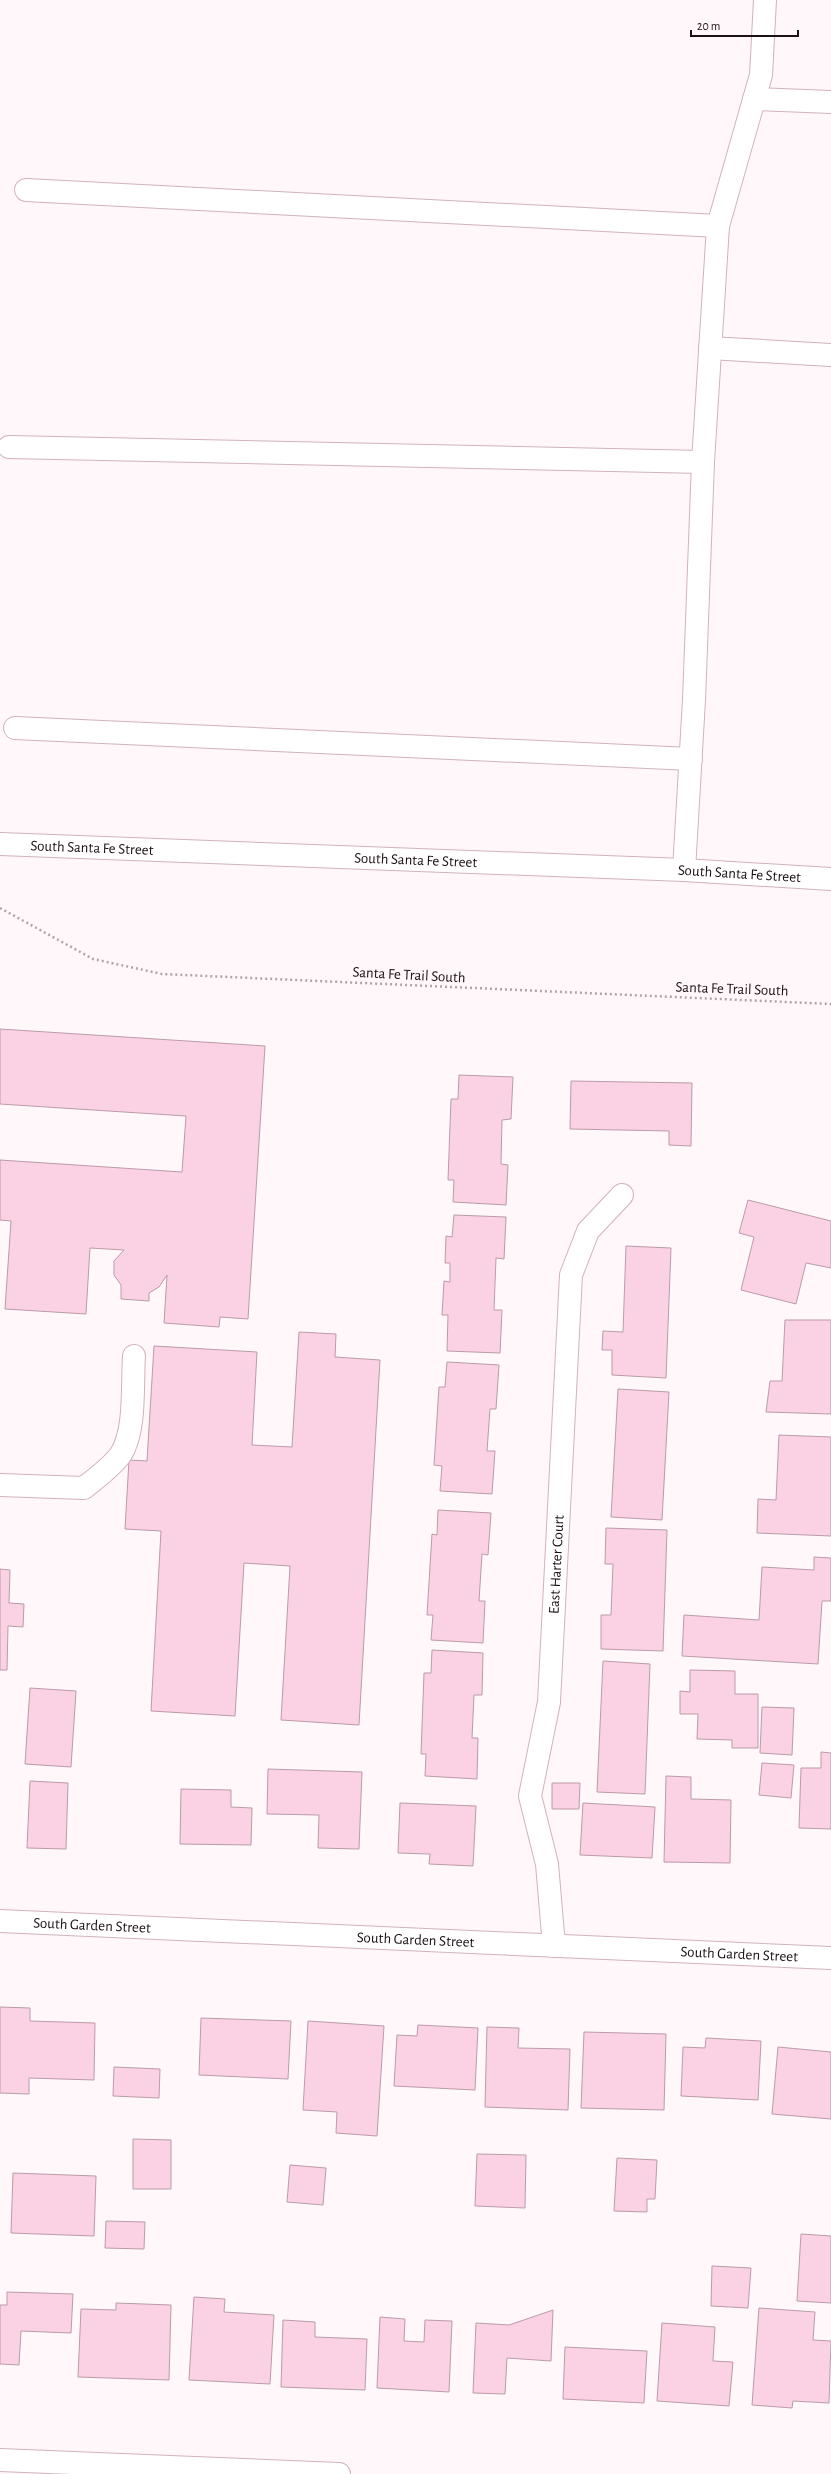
<svg xmlns="http://www.w3.org/2000/svg" width="831" height="2474" viewBox="0 0 831 2474" font-family="'Alegreya Sans',sans-serif">
<style>
.building{fill:#fad2e3;stroke:#bb9ba9}
.lines{fill:none;stroke-linecap:round;stroke-linejoin:round}
.minor-casing{stroke:#d2b1bf;stroke-width:24}
.path{stroke:#afa5a9;stroke-width:2.5;stroke-dasharray:2 3;stroke-linecap:butt}
.minor{stroke:#fff;stroke-width:22}
.labels{text-anchor:middle;dominant-baseline:central;stroke-width:3;stroke-linejoin:round;paint-order:stroke}
.street-label{font-size:15px;fill:#1b1015;stroke:#fff7fa}
</style>
<rect width="100%" height="100%" fill="#fff7fa"/>
<g class="building">
<path d="M0 1029 265 1046 248 1319 220 1317 219 1327 164 1323 167 1275 159 1287 149 1293V1301L121 1299V1285L114 1275V1261L124 1250 90 1248 86 1314 5 1309 11 1221 0 1220V1160L182 1172 186 1116 0 1104Z"/>
<path d="M459 1075 513 1077 511 1119 502 1120 501 1164 508 1165 506 1205 453 1202 454 1180H448L451 1099H458Z"/>
<path d="M571 1081 692 1083 691 1146 669 1145V1131L570 1129Z"/>
<path d="M748 1200 831 1221V1268L806 1263 796 1304 741 1290 754 1237 739 1233Z"/>
<path d="M454 1215 506 1217 504 1259 496 1258 494 1310H502L500 1353 447 1351 448 1315H442L444 1281 450 1282V1263H445L446 1236 452 1237Z"/>
<path d="M626 1246 671 1248 666 1378 612 1375V1350H602L603 1331 623 1332Z"/>
<path d="M785 1320H831V1414L766 1412 770 1381H782Z"/>
<path d="M299 1332 336 1334 335 1357 380 1360 359 1725 281 1720 290 1566 244 1563 235 1716 151 1711 161 1531 125 1529 129 1460 147 1461 154 1346 257 1352 252 1445 292 1447Z"/>
<path d="M447 1362 499 1365 496 1409H490L487 1451H495L492 1494 440 1491 442 1466 434 1465 439 1387H445Z"/>
<path d="M618 1389 669 1392 662 1520 611 1517Z"/>
<path d="M779 1435 831 1437V1536L757 1533 758 1499 776 1500Z"/>
<path d="M438 1510 491 1513 488 1555 482 1554 479 1601H485L483 1643 431 1640 433 1615H427L432 1534 437 1535Z"/>
<path d="M606 1528 667 1530 663 1651 601 1649V1615H611L613 1564H605Z"/>
<path d="M814 1557 831 1558V1601H822L818 1664 682 1656 684 1615 759 1620 762 1567 814 1570Z"/>
<path d="M0 1569 10 1570 9 1603 24 1604 23 1627 8 1626 7 1670H0Z"/>
<path d="M432 1650 483 1653 482 1695H474L472 1738H478L477 1779 425 1776 426 1754H421L424 1673H431Z"/>
<path d="M603 1661 650 1664 645 1794 597 1792Z"/>
<path d="M690 1670 735 1671V1694H758V1748H732V1740L697 1739 698 1714H680V1691L690 1692Z"/>
<path d="M30 1688 76 1691 71 1767 25 1764Z"/>
<path d="M762 1707 794 1708 792 1755 760 1753Z"/>
<path d="M821 1752 831 1753V1829L799 1828 801 1768H821Z"/>
<path d="M762 1763 794 1765 791 1798 759 1795Z"/>
<path d="M268 1769 362 1772 359 1849 318 1848 319 1815 267 1814Z"/>
<path d="M666 1776 691 1777V1799L731 1800 730 1863 664 1862Z"/>
<path d="M30 1781 68 1783 66 1849 27 1848Z"/>
<path d="M552 1783H580L579 1809H552Z"/>
<path d="M181 1789 231 1790V1807L252 1808 251 1845 180 1844Z"/>
<path d="M400 1803 476 1806 473 1866 429 1864 430 1854 398 1853Z"/>
<path d="M583 1803 655 1807 652 1858 580 1855Z"/>
<path d="M0 2007 30 2008V2021L95 2023 94 2080 29 2078V2094L0 2093Z"/>
<path d="M201 2018 291 2021 288 2079 199 2075Z"/>
<path d="M308 2021 384 2026 377 2136 336 2133 337 2112 303 2110Z"/>
<path d="M418 2025 478 2028 475 2090 394 2086 397 2035 417 2036Z"/>
<path d="M487 2027 519 2028 518 2048 570 2049 568 2110 485 2107Z"/>
<path d="M584 2032 666 2034 664 2110 581 2108Z"/>
<path d="M706 2038 761 2041 758 2100 681 2096 683 2047 705 2048Z"/>
<path d="M778 2047 831 2052V2119L772 2114Z"/>
<path d="M114 2067 160 2069 159 2098 113 2096Z"/>
<path d="M133 2139 171 2140V2189H133Z"/>
<path d="M477 2154 526 2155 525 2208 475 2206Z"/>
<path d="M617 2158 657 2160 655 2199H647V2212L614 2211Z"/>
<path d="M290 2165 326 2168 323 2205 287 2202Z"/>
<path d="M13 2173 96 2176 94 2236 11 2233Z"/>
<path d="M106 2221 145 2222 144 2249 105 2248Z"/>
<path d="M801 2234 831 2236V2303L797 2301Z"/>
<path d="M712 2266 751 2268 748 2308 711 2306Z"/>
<path d="M7 2292 73 2294 71 2333 21 2331 19 2365 0 2364V2305H7Z"/>
<path d="M194 2297 225 2299 224 2312 274 2315 270 2384 189 2380Z"/>
<path d="M116 2303 171 2305 169 2380 78 2377 81 2309 116 2310Z"/>
<path d="M759 2308 815 2312 813 2340 831 2341 829 2403 793 2401 792 2408 752 2405Z"/>
<path d="M553 2310 551 2361 507 2358 505 2394 473 2393 476 2323 509 2325Z"/>
<path d="M380 2317 405 2319 404 2341 424 2342 425 2320 452 2321 449 2392 377 2388Z"/>
<path d="M283 2320 315 2322V2337L367 2339 365 2390 281 2387Z"/>
<path d="M662 2323 715 2327 713 2361 733 2362 729 2406 657 2401Z"/>
<path d="M565 2347 647 2351 644 2403 563 2399Z"/>
</g>
<g class="lines">
<g class="minor-casing">
<g id="minor">
<path d="M754 99 831 102"/>
<path d="M26 190 718 226"/>
<path d="M710 348 831 355"/>
<path d="M9 447 703 462"/>
<path d="M15 728 691 759"/>
<path id="s1" d="M0 844 684 870 831 879"/>
<path d="M684 870 694 700 703 462 718 226 761 75 765 0"/>
<path d="M0 1485 84 1488C96 1478 112 1467 121 1454 136 1430 132 1385 134 1356"/>
<path id="s2" d="M0 1921 831 1958"/>
<path id="s3" d="M554 1946 547 1864 530 1796 549 1702 571 1275 588 1231 622 1195"/>
<path d="M0 2460 339 2474"/>
</g>
</g>
<path class="path" d="M0 908 93 959 162 974 831 1004"/>
<use href="#minor" class="minor"/>
</g>
<g class="labels">
<g class="street-label">
<text stroke="none"><textPath href="#s1" startOffset="92">South Santa Fe Street</textPath></text>
<text stroke="none"><textPath href="#s1" startOffset="416">South Santa Fe Street</textPath></text>
<text stroke="none"><textPath href="#s1" startOffset="740">South Santa Fe Street</textPath></text>
<text transform="translate(409 975) rotate(3)">Santa Fe Trail South</text>
<text transform="translate(732 989) rotate(2)">Santa Fe Trail South</text>
<text stroke="none"><textPath href="#s3" startOffset="386">East Harter Court</textPath></text>
<text stroke="none"><textPath href="#s2" startOffset="92">South Garden Street</textPath></text>
<text stroke="none"><textPath href="#s2" startOffset="416">South Garden Street</textPath></text>
<text stroke="none"><textPath href="#s2" startOffset="740">South Garden Street</textPath></text>
</g>
</g>
<path d="M691 30v6h107v-6" fill="none" stroke="#1b1015" stroke-width="2"/>
<text x="697" y="30" font-size="12" fill="#1b1015" stroke="#fff7fa" stroke-width="3" paint-order="stroke">20 m</text>
</svg>
